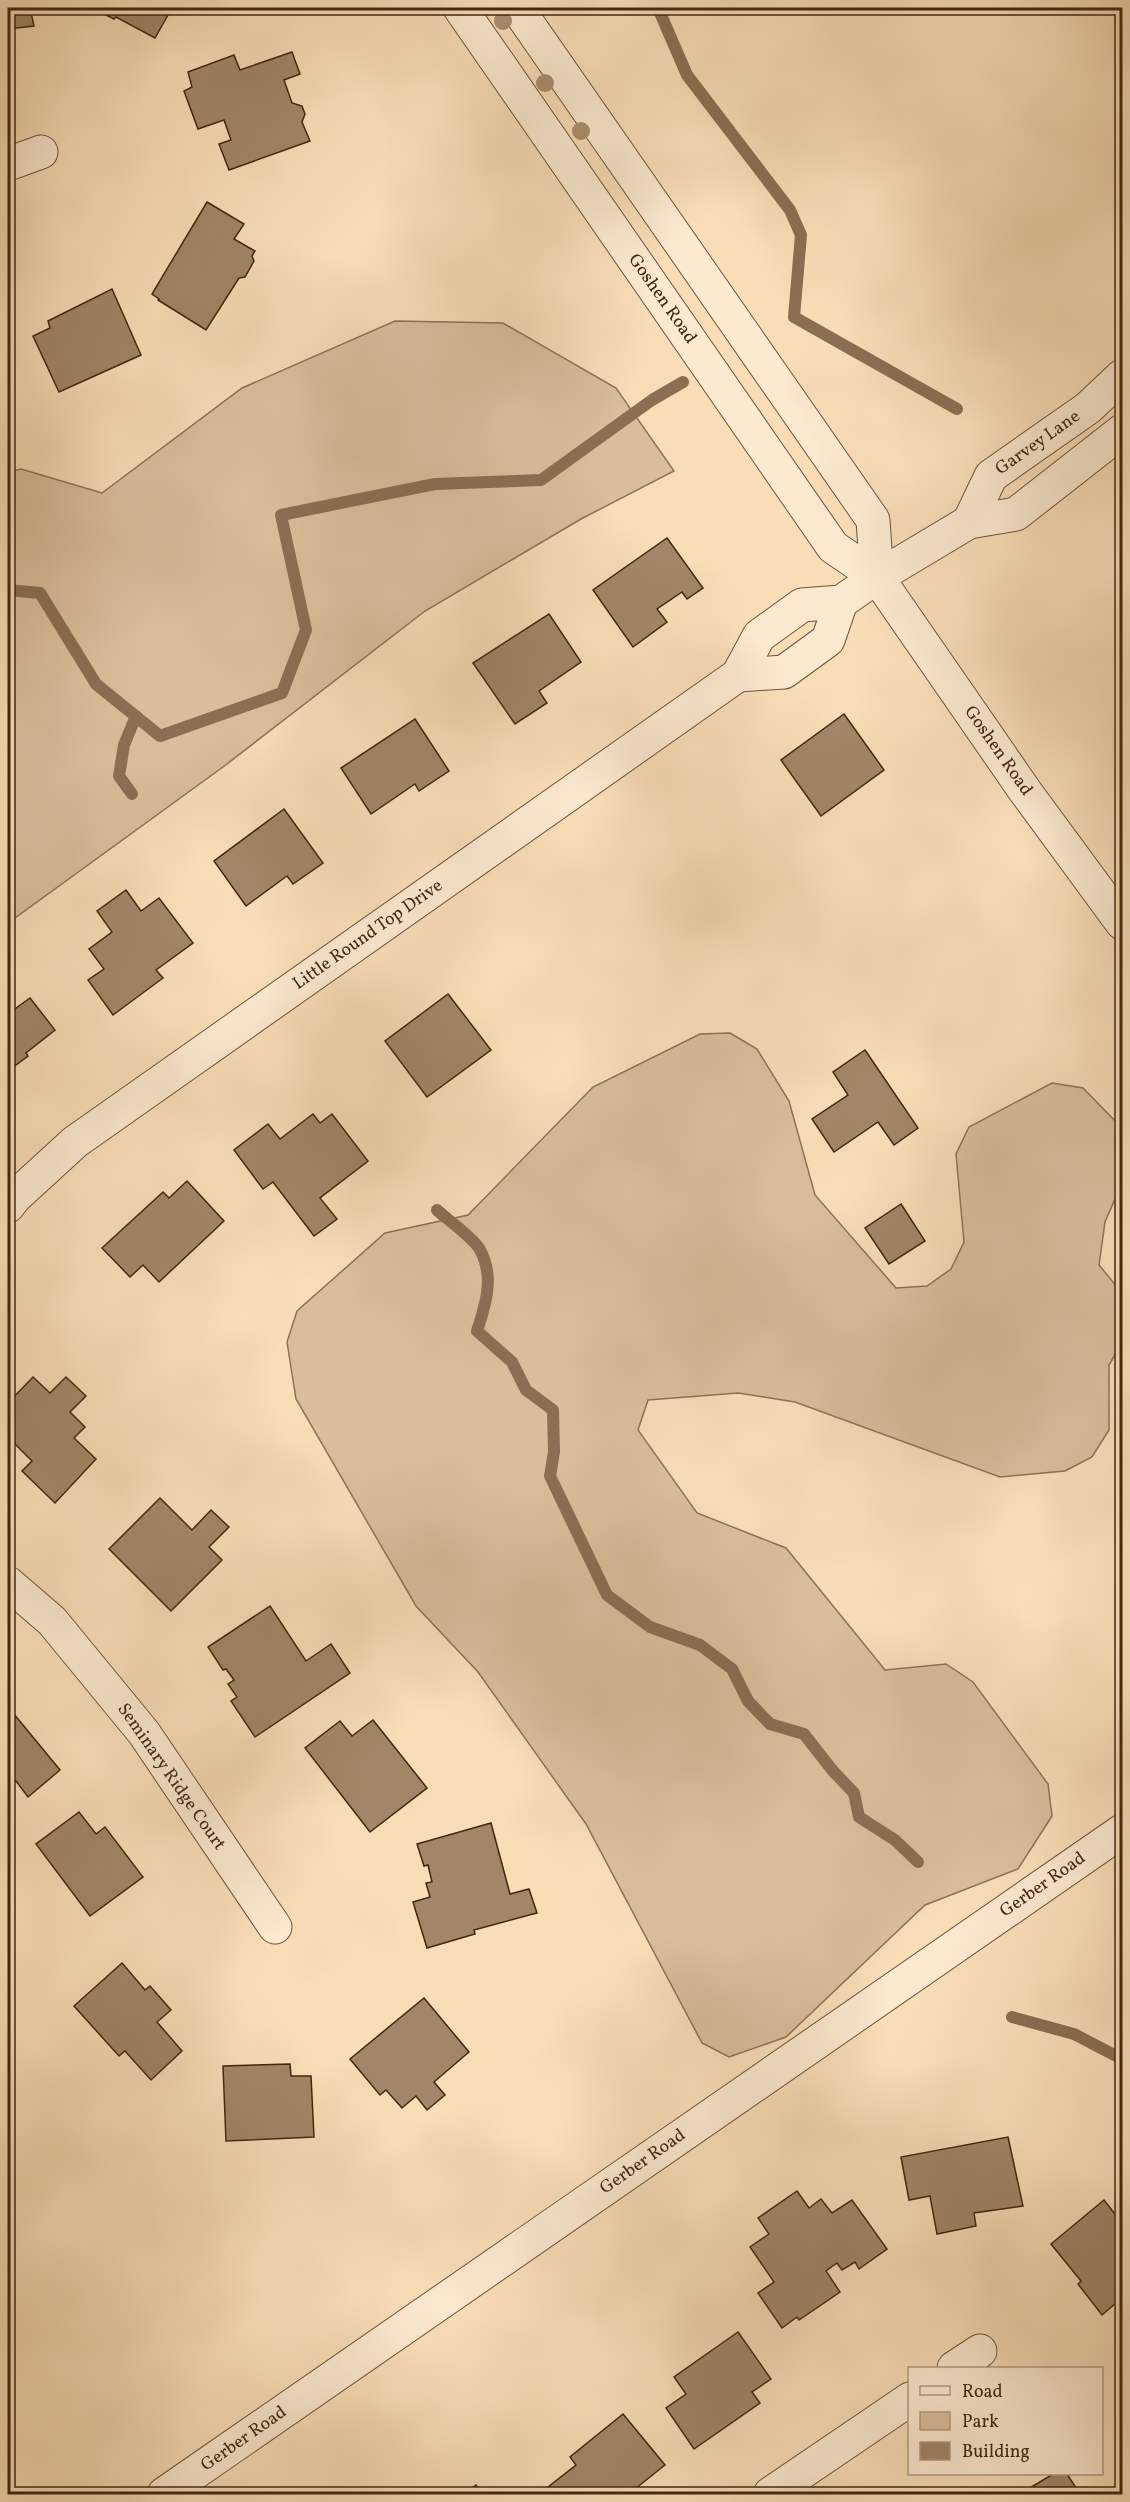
<svg xmlns="http://www.w3.org/2000/svg" width="1130" height="2502" viewBox="0 0 1130 2502" font-family="Vollkorn,serif">
<style>
.green{fill:#dabe9b;stroke:#8e7256;stroke-width:1.5}
.lines{fill:none;stroke-linecap:round;stroke-linejoin:round}
.stream{stroke:#8a6f53;stroke-width:12}
.building{fill:#a18667;stroke:#412711;stroke-width:1.5}
.minor-casing{stroke:#6f543a;stroke-width:35}
.tertiary-casing{stroke:#6f543a;stroke-width:35}
.minor{stroke:#fbe9d0;stroke-width:33}
.tertiary{stroke:#fbe9d0;stroke-width:33}
.tree{fill:#a98e6f}
.labels{text-anchor:middle;dominant-baseline:central;stroke-width:4.5;stroke-linejoin:round;paint-order:stroke}
.street-label{font-size:18px;fill:#412711;stroke:#fbe9d0}
</style>
<rect width="100%" height="100%" fill="#f9ddb7"/>
<filter id="stains"><feTurbulence type="fractalNoise" baseFrequency=".00333" numOctaves="4"/><feColorMatrix values="0 0 0 0 .2 0 0 0 0 .09 0 0 0 0 .02 0 0 0 .5 -.17"/></filter>
<radialGradient id="worn" r=".72"><stop offset=".6" stop-color="#630" stop-opacity="0"/><stop offset="1" stop-color="#630" stop-opacity=".3"/></radialGradient>
<g class="green">
<path d="M395 321 503 323 616 388 674 471 581 519 425 611 223 767 8 923V472L21 469 102 493 242 388Z"/>
<path d="M730 1033 757 1049 789 1101 815 1195 896 1288 927 1286 951 1269 964 1242 956 1154 969 1127 1052 1083 1083 1088 1122 1128V1183L1105 1222 1099 1265 1122 1293V1343L1109 1365V1430L1092 1457 1065 1471 1000 1477 795 1402 738 1393 648 1400 638 1430 697 1513 786 1548 885 1670 946 1664 973 1682 1048 1784 1052 1816 1018 1869 925 1905 786 2037 729 2057 702 2043 586 1824 478 1672 416 1606 296 1399 287 1342 297 1311 385 1233 468 1215 593 1087 700 1034Z"/>
</g>
<g class="lines">
<g class="stream">
<path d="M658 8 687 75 790 210 801 235 794 317 957 409"/>
<path d="M8 590 40 593 96 684 160 736 282 693 306 630 281 515 435 484 541 480 652 400 683 382"/>
<path d="M132 794 119 776 124 745 136 716"/>
<path d="M437 1210C448 1220 471 1236 479 1248 495 1275 486 1304 477 1331L512 1362 526 1390 553 1410 554 1452 550 1476 607 1595 650 1627 700 1645 732 1669 748 1701 770 1724 804 1734 833 1771 854 1793 859 1817 895 1840 918 1862"/>
<path d="M1012 2017 1074 2034 1122 2059"/>
</g>
</g>
<g class="building">
<path d="M8 8H30L34 26 8 29Z"/>
<path d="M92 8H172L155 38 116 17 114 19Z"/>
<path d="M292 52 300 74 284 80 292 103 302 106 305 114 302 122 310 141 229 170 219 144 231 140 224 120 198 129 184 91 192 87 188 72 234 55 240 70Z"/>
<path d="M207 202 244 224 234 239 255 251 252 256 254 261 245 277 239 278 206 330 158 300 159 299 152 294Z"/>
<path d="M112 289 141 355 59 392 33 336 50 328 48 321Z"/>
<path d="M667 538 703 588 687 599 682 592 657 609 667 622 633 647 593 590Z"/>
<path d="M549 614 581 662 539 691 547 703 515 724 473 663Z"/>
<path d="M844 714 884 770 821 816 781 760Z"/>
<path d="M415 719 449 771 419 791 415 784 371 814 341 768Z"/>
<path d="M284 809 323 863 293 884 287 876 246 906 214 861Z"/>
<path d="M126 890 141 911 159 898 193 943 156 970 163 978 113 1015 88 980 104 969 89 949 112 932 97 911Z"/>
<path d="M448 994 491 1050 427 1097 385 1041Z"/>
<path d="M30 998 55 1030 26 1053 28 1056 8 1071V1014Z"/>
<path d="M865 1050 918 1128 894 1145 878 1122 834 1152 812 1119 848 1095 833 1072Z"/>
<path d="M313 1114 320 1123 332 1114 368 1161 320 1198 337 1219 314 1236 273 1182 263 1189 234 1150 268 1124 280 1139Z"/>
<path d="M187 1181 224 1221 159 1282 143 1265 130 1277 102 1248 163 1192 169 1198Z"/>
<path d="M901 1204 925 1241 889 1264 865 1228Z"/>
<path d="M33 1377 50 1393 66 1377 86 1396 70 1412 85 1427 74 1438 96 1459 55 1503 22 1471 32 1461 8 1437 9 1422 8 1420V1403Z"/>
<path d="M160 1498 192 1530 211 1510 229 1527 209 1547 222 1560 171 1611 109 1549Z"/>
<path d="M270 1606 306 1661 331 1644 350 1673 255 1737 231 1701 237 1697 228 1684 234 1680 226 1669 223 1670 208 1647Z"/>
<path d="M9 1708 60 1770 28 1797 16 1781 8 1787Z"/>
<path d="M373 1720 427 1788 370 1832 305 1748 340 1721 352 1736Z"/>
<path d="M79 1812 96 1834 105 1827 143 1877 90 1916 36 1844Z"/>
<path d="M491 1823 510 1894 529 1889 537 1913 474 1930 475 1934 427 1948 413 1902 430 1897 426 1883 432 1882 428 1865 424 1866 417 1844Z"/>
<path d="M122 1963 145 1990 150 1986 171 2010 157 2022 182 2051 151 2080 125 2051 119 2056 74 2006Z"/>
<path d="M424 1998 469 2052 434 2082 445 2095 427 2110 416 2096 402 2108 386 2090 380 2095 350 2059Z"/>
<path d="M290 2064 291 2076H311L314 2137 226 2141 223 2066Z"/>
<path d="M1008 2137 1023 2206 974 2213 976 2226 937 2234 930 2196 909 2200 901 2157Z"/>
<path d="M797 2191 809 2208 821 2199 832 2213 852 2200 887 2249 859 2269 855 2262 842 2270 837 2263 826 2271 840 2292 799 2320 797 2317 782 2328 758 2293 774 2282 750 2247 769 2234 758 2218Z"/>
<path d="M1104 2200 1122 2223V2298L1102 2315 1078 2284 1081 2281 1051 2244Z"/>
<path d="M738 2332 771 2379 752 2392 760 2403 694 2449 666 2408 686 2394 674 2377Z"/>
<path d="M623 2414 665 2465 635 2489 638 2492 635 2494H539L576 2465 570 2457Z"/>
<path d="M1053 2474H1067L1080 2494H1024L1023 2492Z"/>
<path d="M476 2485 483 2494H464Z"/>
</g>
<g class="lines">
<g class="minor-casing">
<g id="minor">
<path d="M8 164 41 152"/>
<path d="M969 522 991 476 1088 408 1122 376"/>
<path d="M738 675 784 672 828 640 841 602"/>
<path d="M8 1206 15 1197 75 1142 738 675 759 636 802 605 841 602 877 577 969 522 1016 514 1122 431"/>
<path d="M8 1583 52 1621 144 1733 275 1927"/>
<path d="M954 2368 980 2351"/>
<path d="M770 2494 910 2399"/>
</g>
</g>
<g class="tertiary-casing">
<g id="tertiary">
<path d="M460 8 833 547 877 577 1025 791 1122 923"/>
<path d="M517 8 873 520 877 577"/>
<path d="M164 2494 1122 1831"/>
</g>
</g>
<use href="#minor" class="minor"/>
<use href="#tertiary" class="tertiary"/>
</g>
<g class="tree">
<circle cx="503" cy="21" r="9"/>
<circle cx="545" cy="83" r="9"/>
<circle cx="581" cy="131" r="9"/>
</g>
<g class="labels">
<g class="street-label">
<text transform="translate(662 299) rotate(55)">Goshen Road</text>
<text transform="translate(1038 443) rotate(-35)">Garvey Lane</text>
<text transform="translate(998 751) rotate(55)">Goshen Road</text>
<text transform="translate(368 935) rotate(-35)">Little Round Top Drive</text>
<text transform="translate(171 1777) rotate(55)">Seminary Ridge Court</text>
<text transform="translate(1043 1885) rotate(-35)">Gerber Road</text>
<text transform="translate(643 2162) rotate(-35)">Gerber Road</text>
<text transform="translate(244 2439) rotate(-35)">Gerber Road</text>
</g>
</g>
<rect width="1130" height="2502" fill="none" stroke="#f9ddb7" stroke-width="30"/>
<rect x="9" y="9" width="1112" height="2484" fill="none" stroke="#412711" stroke-width="3"/>
<rect x="15" y="15" width="1100" height="2472" fill="none" stroke="#412711" stroke-width="1.5"/>
<rect x="908" y="2367" width="195" height="108" fill="#fbe9d0" stroke="#b19b84" stroke-width="1.5"/>
<rect x="920" y="2386" width="30" height="9" fill="#fbe9d0" stroke="#b19b84" stroke-width="1.5"/>
<text x="962" y="2397" font-size="18" fill="#412711">Road</text>
<rect x="920" y="2412" width="30" height="18" fill="#dabe9b" stroke="#b19b84" stroke-width="1.5"/>
<text x="962" y="2427" font-size="18" fill="#412711">Park</text>
<rect x="920" y="2442" width="30" height="18" fill="#a18667" stroke="#b19b84" stroke-width="1.5"/>
<text x="962" y="2457" font-size="18" fill="#412711">Building</text>
<rect width="100%" height="100%" filter="url(#stains)"/>
<rect width="100%" height="100%" fill="url(#worn)"/>
</svg>
